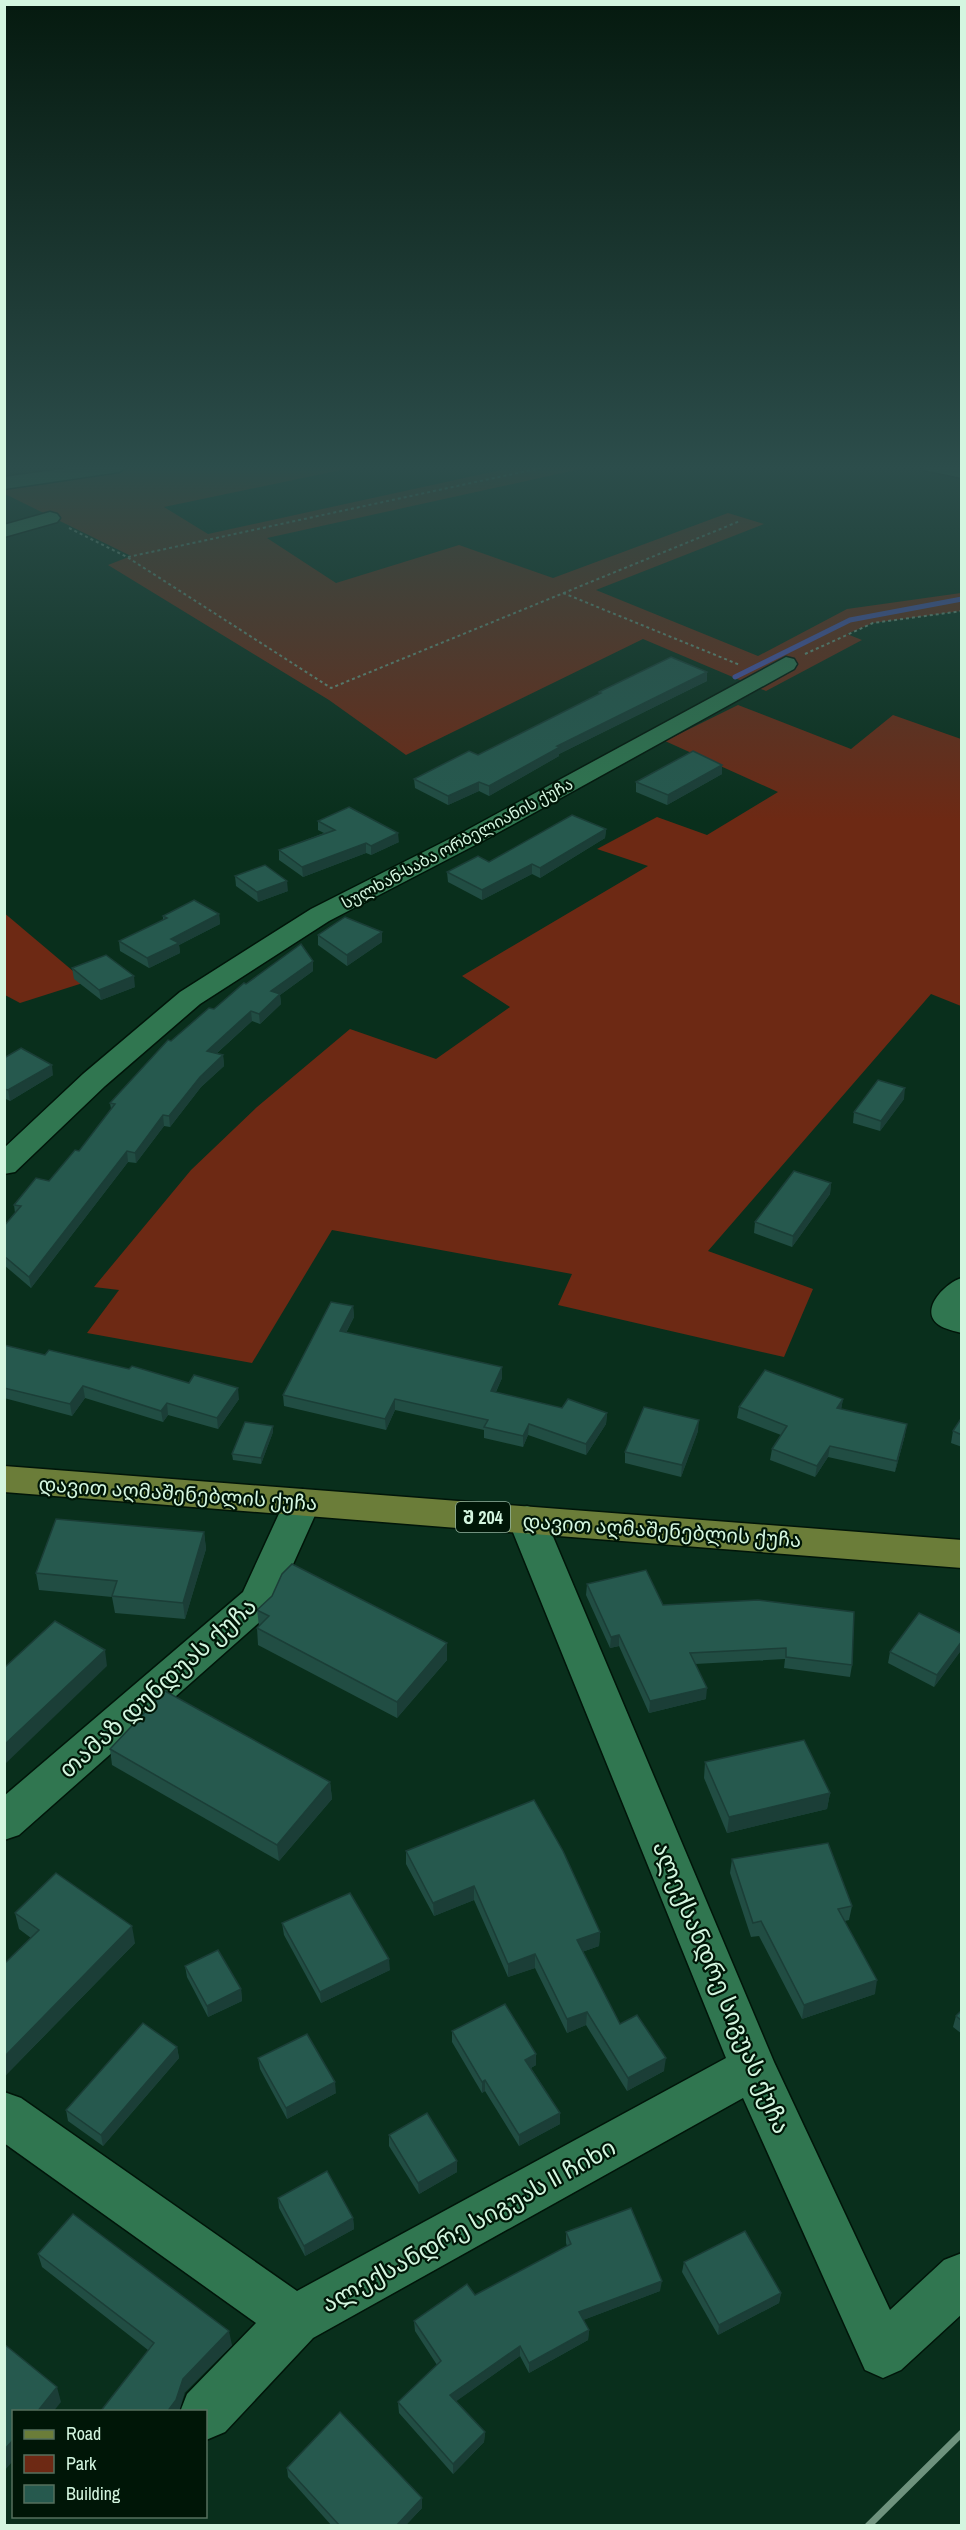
<svg xmlns="http://www.w3.org/2000/svg" width="966" height="2530" viewBox="0 0 966 2530" font-family="'Archivo Narrow','Noto Sans Georgian',sans-serif">
<style>
.green{fill:#6d2914}
.lines{fill:none;stroke-linecap:round;stroke-linejoin:round}
.stream{stroke:#4c52af;stroke-width:5}
.minor-casing{stroke:#011509;stroke-width:3}
.major-casing{stroke:#011509;stroke-width:3}
.path{stroke:#6f937e;stroke-width:2;stroke-dasharray:3 3;stroke-linecap:butt}
.minor{fill:#307650;fill-rule:evenodd}
.major{fill:#6b7d39;fill-rule:evenodd}
.rail{stroke:#6e927d;stroke-width:7}
.wall{fill:#214d43}
.shaded-wall{fill:#1b3e37}
.building{fill:#26594e;stroke:#1b3e37;stroke-width:1.5}
.labels{text-anchor:middle;dominant-baseline:central;stroke-width:4.5;stroke-linejoin:round;paint-order:stroke}
.far-street-label{font-size:16px;fill:#d4f6e0;stroke:#001607}
.shield{fill:#001607;stroke:#94b39f;stroke-width:1.5}
.shield-label{font-size:18px;font-weight:bold;fill:#d4f6e0}
.street-label{font-size:20px;fill:#d4f6e0;stroke:#001607}
.near-street-label{font-size:24px;fill:#d4f6e0;stroke:#001607}
</style>
<rect width="100%" height="100%" fill="#092f1c"/>
<g class="green">
<path d="M127 466H360L164 507 208 534 519 466H594L267 538 336 583 459 545 553 578 728 513 764 524 596 590 758 656 847 609 961 593V611L873 623 847 634 862 640 766 691 643 639 406 755 329 700 108 565 131 556 5 494 4 486Z"/>
<path d="M738 705 851 749 893 715 961 739V1006L931 994 708 1251 813 1289 784 1357 558 1305 572 1274 332 1230 252 1363 87 1333 119 1290 94 1287 191 1170 257 1107 350 1029 436 1059 510 1007 462 976 648 866 597 849 657 817 707 835 778 792 665 741Z"/>
<path d="M4 913 9 917 86 982 20 1003 5 995Z"/>
</g>
<g class="lines">
<path class="stream" d="M735 677 850 620 962 599"/>
<g class="minor-casing">
<g id="minor">
<path d="M84 466H128L119 472 4 489V477Z"/>
<path d="M922 466H962V478L924 470Z"/>
<path d="M50 512 57 514 60 518 57 522 4 537V525Z"/>
<path d="M786 657 794 659 797 664 794 669 483 841 329 921 200 1004 105 1086 15 1172 4 1174V1148L83 1074 180 992 311 909 465 831Z"/>
<path d="M962 1278V1333C954 1331 945 1329 939 1325 918 1310 946 1282 962 1278Z"/>
<path d="M302 1489 315 1492 321 1502 272 1611 19 1835 4 1840V1796L243 1592 289 1492Z"/>
<path d="M527 1506 540 1510 546 1520 774 2062 890 2310 944 2260 962 2253V2314L901 2370 883 2378 865 2370 743 2098 313 2338 225 2432 206 2440V2412H180L187 2394 256 2323 4 2143V2092L21 2098 297 2291 726 2058 508 1520 514 1510Z"/>
</g>
</g>
<g class="major-casing">
<path id="major" d="M4 1466 962 1540V1568L4 1492Z"/>
</g>
<g class="path">
<path d="M69 528 127 557 331 688 740 521"/>
<path d="M128 557 550 466"/>
<path d="M563 593 740 665"/>
<path d="M805 654 873 623 962 611"/>
</g>
<use href="#minor" class="minor"/>
<use href="#major" class="major"/>
<path class="rail" d="M868 2526 962 2433"/>
</g>
<g class="wall">
<path d="M707 672V681L559 754V756L489 796 479 791 448 805 415 788 414 779 478 755 599 694V692Z"/>
<path d="M722 765V774L667 805 636 792V782Z"/>
<path d="M318 821 399 842 371 855 366 853 303 877 279 860V850L324 833 318 830Z"/>
<path d="M606 829 605 838 540 878 532 874 482 900 448 882 447 872 489 862Z"/>
<path d="M235 876 288 891 258 902 236 886Z"/>
<path d="M219 914 220 924 179 945 180 953 149 968 120 951 119 941 163 920V916Z"/>
<path d="M382 932V942L347 966 318 945V935Z"/>
<path d="M72 968 135 987 101 1000 74 979Z"/>
<path d="M313 971 280 995 281 1004 260 1024 252 1021 216 1054 223 1055 224 1066 201 1087 170 1127 164 1126 136 1163 128 1162 31 1288 4 1265V1226L15 1213 14 1205 49 1181 79 1151 111 1109 110 1103 171 1041 214 1009 246 984Z"/>
<path d="M4 1058 53 1075 10 1101 4 1098Z"/>
<path d="M904 1099 880 1131 853 1123 854 1112Z"/>
<path d="M831 1183 830 1194 792 1247 754 1233 755 1222Z"/>
<path d="M353 1306 354 1317 346 1333 502 1367V1378L496 1392 562 1408 607 1413 606 1424 586 1455 528 1435 523 1447 484 1438V1430L395 1410 386 1430 284 1406 283 1395Z"/>
<path d="M4 1345 45 1355 239 1399 218 1429 168 1415 163 1422 85 1398 72 1416 4 1398Z"/>
<path d="M843 1399 841 1409 905 1435 895 1472 828 1457 815 1477 770 1460 772 1449 781 1435 737 1418 739 1407Z"/>
<path d="M962 1417V1447L951 1443 953 1431Z"/>
<path d="M698 1431 681 1477 625 1463V1452Z"/>
<path d="M273 1432 261 1464 233 1460 232 1454Z"/>
<path d="M204 1532 206 1549 185 1619 115 1613 112 1597 39 1590 36 1573Z"/>
<path d="M587 1584 663 1605 852 1665 850 1677 784 1668 785 1659 695 1664 706 1699 649 1713 619 1646 610 1648 586 1595Z"/>
<path d="M257 1610 447 1660 397 1718 258 1645 257 1628 259 1626Z"/>
<path d="M962 1634V1649L934 1687 888 1663 890 1652Z"/>
<path d="M110 1749 330 1782 332 1799 279 1861 112 1765Z"/>
<path d="M705 1762 830 1793 827 1809 727 1833 704 1778Z"/>
<path d="M406 1851 600 1932 599 1946 582 1952 620 2024 664 2071 627 2091 586 2025 567 2033 535 1968 508 1977 474 1900 434 1916 406 1864Z"/>
<path d="M732 1859 852 1906 849 1920 845 1921 875 1994 802 2019 759 1936 751 1937 730 1873Z"/>
<path d="M15 1913 135 1943 4 2077V1964L31 1938 19 1929Z"/>
<path d="M282 1923 390 1970 321 2003 284 1935Z"/>
<path d="M185 1966 241 1989 242 2001 208 2017 187 1977Z"/>
<path d="M962 2010V2034L953 2027 956 2016Z"/>
<path d="M452 2031 536 2054V2065L531 2068 560 2113V2124L519 2146 485 2091 482 2093 452 2042Z"/>
<path d="M177 2047 179 2058 103 2146 68 2121 66 2110Z"/>
<path d="M258 2058 336 2093 287 2119 260 2069Z"/>
<path d="M389 2135 457 2161V2172L419 2194 389 2146Z"/>
<path d="M278 2198 353 2218 354 2229 305 2256 279 2208Z"/>
<path d="M566 2232 660 2291 583 2320 589 2330 588 2340 529 2373 520 2356 456 2401 485 2432 484 2442 453 2474 399 2413 398 2402 437 2365 415 2331 414 2321 475 2295 567 2246 566 2243Z"/>
<path d="M38 2254 232 2345 185 2392 148 2350 42 2267Z"/>
<path d="M684 2262 781 2293 779 2303 718 2335 682 2272Z"/>
<path d="M287 2468 422 2498V2508L405 2526H332L288 2477Z"/>
</g>
<g class="shaded-wall">
<path d="M707 672V681L559 754V756L489 796V786L557 746Z"/>
<path d="M722 765V774L667 805 668 795Z"/>
<path d="M479 782V791L448 805V796Z"/>
<path d="M606 829 605 838 540 878V868Z"/>
<path d="M398 833 399 842 371 855V846Z"/>
<path d="M366 843V853L303 877 302 867Z"/>
<path d="M532 864V874L482 900V890Z"/>
<path d="M287 881 288 891 258 902 257 892Z"/>
<path d="M219 914 220 924 179 945 180 953 149 968 147 958 171 939Z"/>
<path d="M382 932V942L347 966V955Z"/>
<path d="M313 961V971L280 995 281 1004 260 1024 259 1014 271 991Z"/>
<path d="M134 976 135 987 101 1000 99 990Z"/>
<path d="M251 1011 252 1021 208 1061 207 1051Z"/>
<path d="M223 1055 224 1066 201 1087 170 1127 169 1116 200 1077Z"/>
<path d="M52 1065 53 1075 10 1101 8 1090Z"/>
<path d="M905 1088 904 1099 880 1131 881 1121Z"/>
<path d="M163 1115 164 1126 136 1163 135 1153Z"/>
<path d="M127 1151 128 1162 31 1288 29 1277Z"/>
<path d="M831 1183 830 1194 792 1247 793 1236Z"/>
<path d="M353 1306 354 1317 341 1342 340 1331Z"/>
<path d="M502 1367V1378L491 1402V1391Z"/>
<path d="M83 1386 85 1398 72 1416 70 1404Z"/>
<path d="M238 1388 239 1399 218 1429 217 1418Z"/>
<path d="M395 1399V1410L386 1430 385 1419Z"/>
<path d="M843 1399 841 1410 837 1408Z"/>
<path d="M167 1403 168 1415 163 1422 161 1411Z"/>
<path d="M607 1413 606 1424 586 1455V1444Z"/>
<path d="M699 1420 698 1431 681 1477 682 1465Z"/>
<path d="M529 1424 528 1435 523 1447V1436Z"/>
<path d="M907 1424 905 1435 895 1472 897 1461Z"/>
<path d="M273 1426V1432L261 1464V1458Z"/>
<path d="M830 1446 828 1457 815 1477 817 1466Z"/>
<path d="M204 1532 206 1549 185 1619 183 1603Z"/>
<path d="M619 1635V1646L610 1648 611 1637Z"/>
<path d="M962 1641V1649L934 1687 937 1675Z"/>
<path d="M447 1643V1660L397 1718V1702Z"/>
<path d="M105 1650 107 1666 4 1765V1745Z"/>
<path d="M707 1688 706 1699 649 1713 650 1701Z"/>
<path d="M330 1782 332 1799 279 1861 277 1845Z"/>
<path d="M830 1793 827 1809 727 1833 729 1817Z"/>
<path d="M474 1886V1900L434 1916 433 1903Z"/>
<path d="M132 1926 135 1943 4 2077V2057Z"/>
<path d="M600 1932 599 1946 576 1954 577 1940Z"/>
<path d="M535 1954V1968L508 1977V1964Z"/>
<path d="M389 1959 390 1970 321 2003 320 1992Z"/>
<path d="M877 1980 875 1994 802 2019 804 2005Z"/>
<path d="M241 1989 242 2001 208 2017 207 2006Z"/>
<path d="M587 2012 586 2025 567 2033V2019Z"/>
<path d="M177 2047 179 2058 103 2146 101 2135Z"/>
<path d="M536 2054V2065L525 2071V2060Z"/>
<path d="M666 2058 664 2071 627 2091 628 2078Z"/>
<path d="M485 2080V2091L482 2093V2082Z"/>
<path d="M335 2082 336 2093 287 2119 286 2108Z"/>
<path d="M560 2113V2124L519 2146V2135Z"/>
<path d="M457 2161V2172L419 2194 418 2183Z"/>
<path d="M353 2218 354 2229 305 2256 304 2246Z"/>
<path d="M662 2281 660 2291 578 2322 579 2312Z"/>
<path d="M781 2293 779 2303 718 2335 719 2325Z"/>
<path d="M589 2330 588 2340 529 2373V2363Z"/>
<path d="M229 2331 232 2345 185 2392 179 2412H167L183 2379Z"/>
<path d="M520 2346V2356L451 2405 450 2395Z"/>
<path d="M57 2387 61 2402 53 2412H37Z"/>
<path d="M485 2432 484 2442 453 2474V2464Z"/>
<path d="M14 2439V2460L4 2471V2450Z"/>
<path d="M422 2498V2508L405 2526H396Z"/>
</g>
<g class="building">
<path d="M671 657 707 672 557 746 560 747 489 786 479 782 448 796 414 779 469 751 478 755 601 693 599 692Z"/>
<path d="M693 751 722 765 668 795 636 782Z"/>
<path d="M349 807 398 833 371 846 366 843 302 867 279 850 335 830 318 821Z"/>
<path d="M572 815 606 829 540 868 532 864 482 890 447 872 478 856 489 862Z"/>
<path d="M265 865 287 881 257 892 235 876Z"/>
<path d="M194 900 219 914 171 939 179 943 147 958 119 941 167 918 163 916Z"/>
<path d="M345 917 382 932 347 955 318 935Z"/>
<path d="M301 944 313 961 271 991 280 994 259 1014 251 1011 207 1051 223 1055 200 1077 169 1116 163 1115 135 1153 127 1151 29 1277 4 1256V1226L21 1206 14 1205 36 1178 49 1181 75 1150 79 1151 115 1104 110 1103 168 1040 171 1041 209 1008 214 1009 244 983 246 984Z"/>
<path d="M106 955 134 976 99 990 72 968Z"/>
<path d="M21 1048 52 1065 8 1090 4 1089V1058Z"/>
<path d="M878 1080 905 1088 881 1121 854 1112Z"/>
<path d="M794 1171 831 1183 793 1236 755 1222Z"/>
<path d="M331 1302 353 1306 340 1331 502 1367 491 1391 562 1408 568 1399 607 1413 586 1444 529 1424 523 1436 484 1427 488 1420 395 1399 385 1419 283 1395Z"/>
<path d="M4 1345 45 1355 49 1350 129 1369 132 1366 189 1383 194 1375 238 1388 217 1418 167 1403 161 1411 83 1386 70 1404 4 1388Z"/>
<path d="M765 1370 843 1399 837 1408 907 1424 897 1461 830 1446 817 1466 772 1449 787 1426 739 1407Z"/>
<path d="M644 1407 699 1420 682 1465 625 1452Z"/>
<path d="M962 1417V1435L953 1431Z"/>
<path d="M245 1422 273 1426 261 1458 232 1454Z"/>
<path d="M56 1519 204 1532 183 1603 112 1596 117 1581 36 1573Z"/>
<path d="M292 1564 447 1643 397 1702 257 1628 269 1616 257 1610 272 1596 282 1574Z"/>
<path d="M646 1570 663 1605 758 1600 854 1612 852 1665 786 1657V1648L690 1653 707 1688 650 1701 619 1635 611 1637 587 1584Z"/>
<path d="M919 1613 962 1634V1641L937 1675 890 1652Z"/>
<path d="M55 1621 105 1650 4 1745V1668Z"/>
<path d="M165 1691 330 1782 277 1845 110 1749Z"/>
<path d="M804 1740 830 1793 729 1817 705 1762Z"/>
<path d="M534 1800 563 1851 600 1932 577 1940 620 2024 637 2015 666 2058 628 2078 587 2012 567 2019 535 1954 508 1964 474 1886 433 1903 406 1851Z"/>
<path d="M828 1843 852 1906 838 1909 877 1980 804 2005 761 1921 753 1923 732 1859Z"/>
<path d="M56 1873 132 1926 4 2057V1964L39 1930 15 1913Z"/>
<path d="M350 1893 389 1959 320 1992 282 1923Z"/>
<path d="M218 1950 241 1989 207 2006 185 1966Z"/>
<path d="M505 2004 536 2054 525 2060 560 2113 519 2135 485 2080 482 2082 452 2031Z"/>
<path d="M962 2010V2021L956 2016Z"/>
<path d="M143 2023 177 2047 101 2135 66 2110Z"/>
<path d="M307 2034 335 2082 286 2108 258 2058Z"/>
<path d="M427 2113 457 2161 418 2183 389 2135Z"/>
<path d="M327 2171 353 2218 304 2246 278 2198Z"/>
<path d="M631 2208 662 2281 579 2312 589 2330 529 2363 520 2346 450 2395 485 2432 453 2464 398 2402 441 2361 414 2321 467 2284 475 2295 571 2244 566 2232Z"/>
<path d="M73 2214 229 2331 183 2379 176 2400 167 2412H100L154 2343 38 2254Z"/>
<path d="M745 2231 781 2293 719 2325 684 2262Z"/>
<path d="M4 2344 57 2387 37 2412H14V2439L4 2450Z"/>
<path d="M340 2412 422 2498 396 2526H340L287 2468Z"/>
</g>
<linearGradient id="sky" x2="0" y2="1"><stop stop-color="#051a0f"/><stop offset="0.57" stop-color="#2c4d4b"/><stop offset="1" stop-color="#2c4d4b" stop-opacity="0"/></linearGradient>
<rect width="966" height="820" fill="url(#sky)"/>
<g class="labels">
<g class="far-street-label">
<text transform="translate(457 843) rotate(-28)">სულხან-საბა ორბელიანის ქუჩა</text>
</g>
<rect class="shield" x="456" y="1502" width="54" height="30" rx="4.5"/>
<g class="shield-label">
<text x="483" y="1517">შ 204</text>
</g>
<g class="street-label">
<text transform="translate(178 1493) rotate(4)">დავით აღმაშენებლის ქუჩა</text>
<text transform="translate(662 1530) rotate(4)">დავით აღმაშენებლის ქუჩა</text>
</g>
<g class="near-street-label">
<text transform="translate(157 1687) rotate(-42)">თამაზ დუნდუას ქუჩა</text>
<text transform="translate(722 1987) rotate(67)">ალექსანდრე სიგუას ქუჩა</text>
<text transform="translate(468 2225) rotate(-29)">ალექსანდრე სიგუას II ჩიხი</text>
</g>
</g>
<rect width="966" height="2530" fill="none" stroke="#d4f6e0" stroke-width="12"/>
<rect x="12" y="2410" width="195" height="108" fill="#001607" stroke="#55705e" stroke-width="1.5"/>
<rect x="24" y="2430" width="30" height="9" fill="#6b7d39" stroke="#55705e" stroke-width="1.5"/>
<text x="66" y="2440" font-size="18" fill="#d4f6e0">Road</text>
<rect x="24" y="2455" width="30" height="18" fill="#6d2914" stroke="#55705e" stroke-width="1.5"/>
<text x="66" y="2470" font-size="18" fill="#d4f6e0">Park</text>
<rect x="24" y="2485" width="30" height="18" fill="#26594e" stroke="#55705e" stroke-width="1.5"/>
<text x="66" y="2500" font-size="18" fill="#d4f6e0">Building</text>
</svg>
